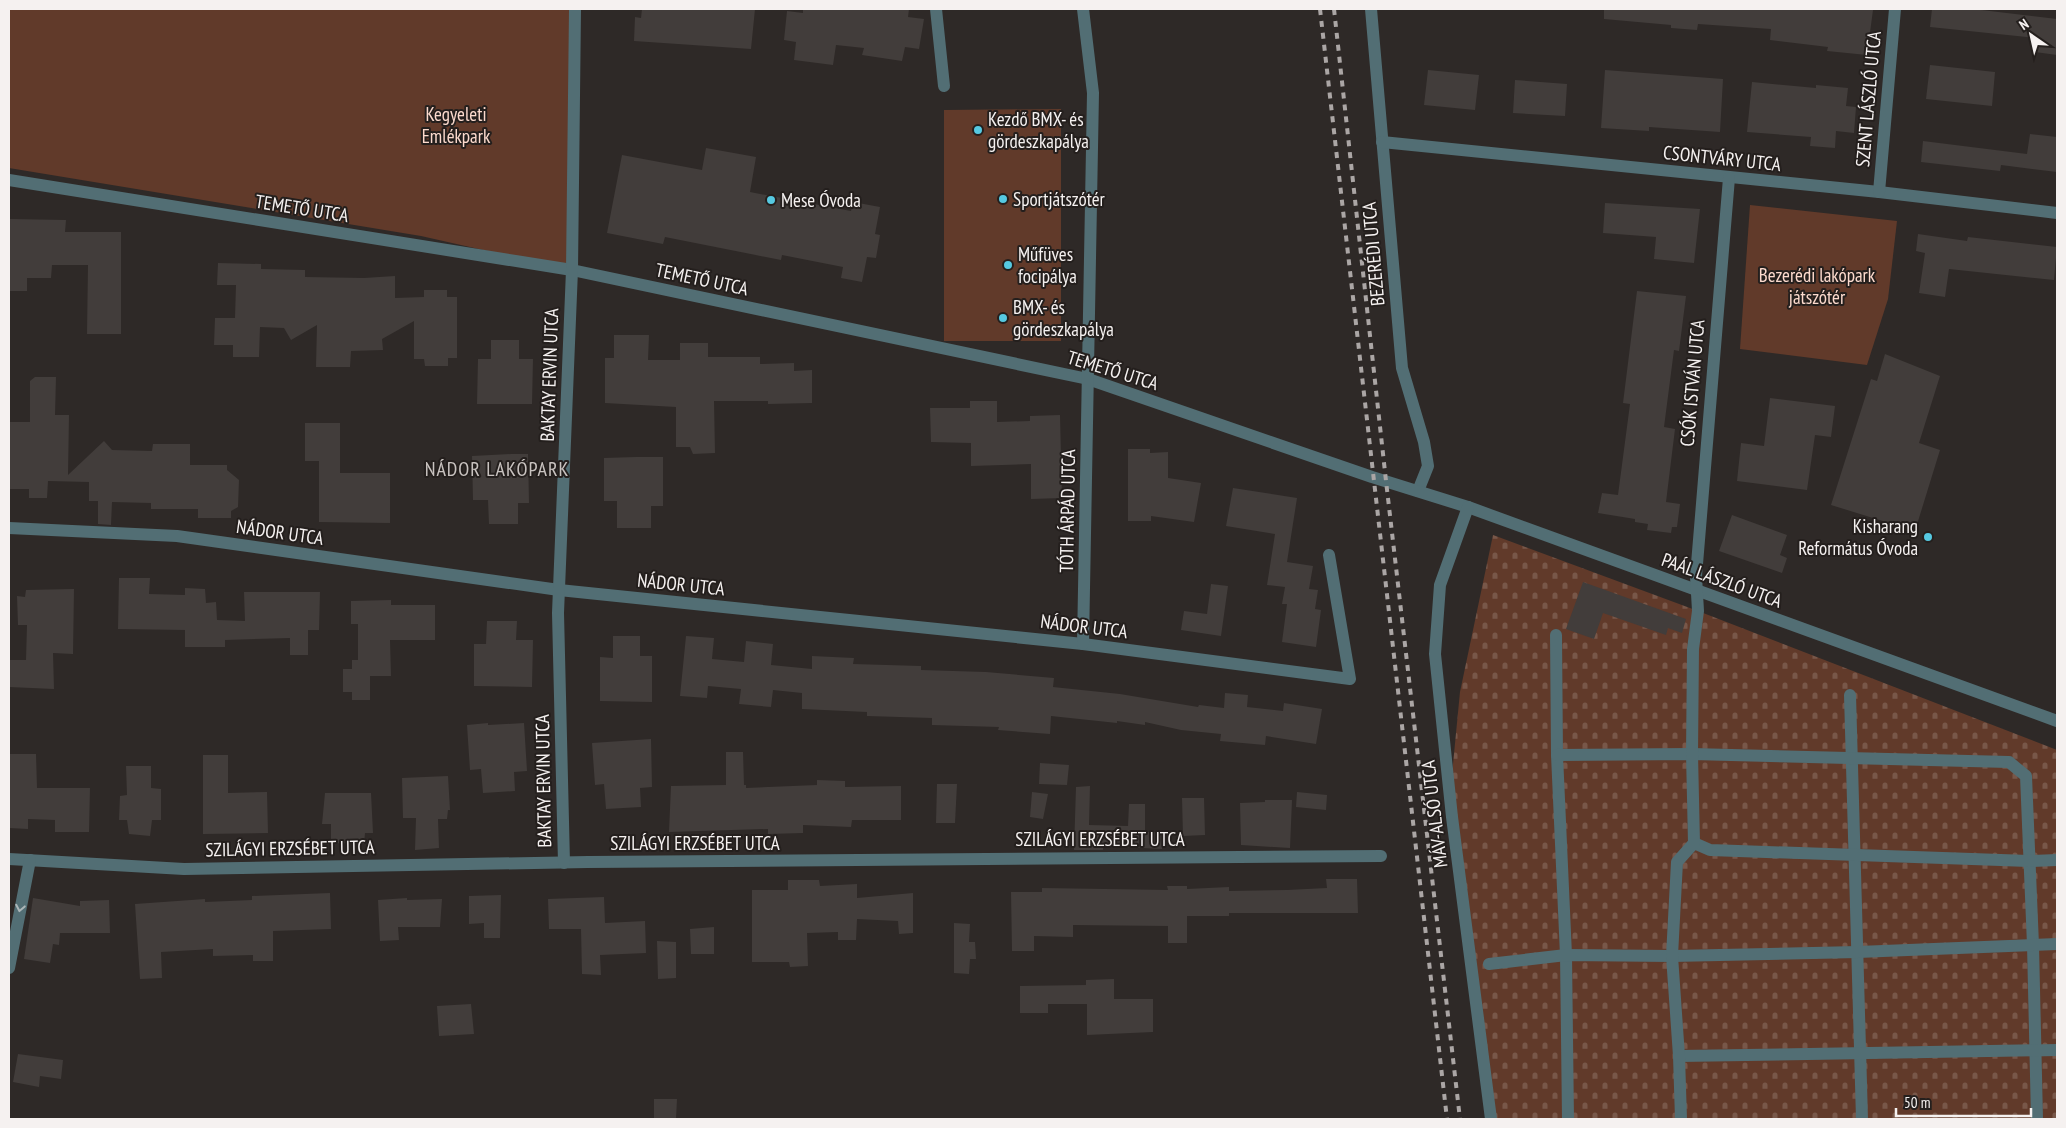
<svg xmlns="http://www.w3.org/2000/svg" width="2066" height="1128" viewBox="0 0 2066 1128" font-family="'PT Sans Narrow',sans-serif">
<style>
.cemetery{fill:url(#cemetery-stones)}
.park{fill:#613a2a}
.building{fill:#423d3b}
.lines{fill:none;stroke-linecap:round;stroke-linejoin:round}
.minor{stroke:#526e74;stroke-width:12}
.rail{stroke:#aba6a5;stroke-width:4;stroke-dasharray:6 6;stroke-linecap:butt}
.oneway{stroke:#acb6b8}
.poi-dot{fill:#56c9e1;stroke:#241f1d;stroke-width:2}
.labels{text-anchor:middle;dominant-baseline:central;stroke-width:4;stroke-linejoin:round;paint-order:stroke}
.street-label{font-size:19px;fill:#f5f1f0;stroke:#241f1d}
.park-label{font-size:19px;fill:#fcdacd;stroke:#241f1d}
.poi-label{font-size:19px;fill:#f5f1f0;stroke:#241f1d;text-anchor:start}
.neighbourhood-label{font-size:20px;letter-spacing:1px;fill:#c9c3c0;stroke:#241f1d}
</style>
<defs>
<pattern id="cemetery-stones" width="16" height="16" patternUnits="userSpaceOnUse" patternTransform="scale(1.25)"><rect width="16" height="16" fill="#613a2a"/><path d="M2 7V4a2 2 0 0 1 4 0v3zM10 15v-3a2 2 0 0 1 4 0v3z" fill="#785749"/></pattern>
</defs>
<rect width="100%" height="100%" fill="#2e2927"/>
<path class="cemetery" d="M1493 535 1698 611 2057 750V1119H1493L1448 816 1460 692Z"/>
<g class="park">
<path d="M9 9H574L572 270 421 236 9 168Z"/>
<path d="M1061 109V341H944V110Z"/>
<path d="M1750 205 1897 221 1888 299 1867 365 1740 349Z"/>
</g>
<g class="building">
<path d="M642 9H755L751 49 634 41 635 17 641 18Z"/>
<path d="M803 9H909L908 17 924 19 919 49 905 47 902 61 862 55 864 48 836 45 833 65 794 60 796 42 784 40 787 11 803 13Z"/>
<path d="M1604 9H1862L1873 10 1867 55 1827 51 1828 47 1770 40 1771 29 1698 24 1697 30 1671 28V25L1604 19Z"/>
<path d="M1932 9H1973L2057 19V55L2035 52 2036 38 1930 27Z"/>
<path d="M1930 65 1995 72 1992 106 1926 99Z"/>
<path d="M1428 70 1479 75 1475 110 1424 105Z"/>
<path d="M1605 70 1723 79 1720 132 1649 127V131L1601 128Z"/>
<path d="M1515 80 1567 84 1565 116 1513 113Z"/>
<path d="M1752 82 1816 88V85L1848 88 1846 106 1856 107 1854 133 1836 131 1835 148 1810 146 1811 137 1747 132Z"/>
<path d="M2030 134 2057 137V172L2001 165 2000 171 1921 162 1923 141 2027 154Z"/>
<path d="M706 148 756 157 750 192 851 211 853 202 880 207 875 234 880 235 876 258 867 257 862 282 841 278 843 267 782 255 781 260 665 237 663 244 607 233 622 155 702 170Z"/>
<path d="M1605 203 1700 209 1694 263 1654 259 1656 237 1603 233Z"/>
<path d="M9 219 66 220 65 232H121V334H87L88 265H52L51 278H27V291H9Z"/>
<path d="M1918 234 1967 241 1968 237 2057 247 2054 280 1949 269 1945 297 1919 293 1925 253 1916 251Z"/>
<path d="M218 263 261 264V269L305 270V277L364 278 395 276V298L424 297V290H447V297H457V358H448V366H425L424 359H414V321L382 339 383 350 351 351 350 367H316L317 325 291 340 284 328 260 327 259 357H233V345H214L215 318H235L236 285H217Z"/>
<path d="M1637 291 1686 296 1679 351 1674 350 1664 427 1675 429 1666 502 1680 504 1677 527H1672L1671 533 1647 530 1648 524 1635 522V519L1598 513 1602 493 1618 495 1630 404 1623 403Z"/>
<path d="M614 335H649L648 360H680V343H708V357H760V364L794 363V371L812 370V403L768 404V401H714L715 453 693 454 690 447H676V407L605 403V358H614Z"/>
<path d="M491 340H519V359H533L532 404H477L478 359H491Z"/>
<path d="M1885 354 1940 376 1919 443 1940 450 1915 531 1831 505 1871 379 1877 381Z"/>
<path d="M35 377H56L55 415H69L68 475 104 441 112 450 152 451 153 444H190V465H227V470L239 480 238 507 231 511V518H198V509H151V503L112 502 111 525 98 524V501H89V482L48 481 47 498H29V489H9V422H30V381Z"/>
<path d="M1770 398 1835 406 1831 437 1815 435 1807 490 1737 481 1741 443 1764 446Z"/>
<path d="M970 401H997V422L1030 421V416L1060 415 1062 498 1031 499V464L971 466V443L931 442 930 408H970Z"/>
<path d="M305 423H340V473H390V523L319 522V461H305Z"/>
<path d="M1128 449H1150V453L1168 452V478L1201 483 1194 522 1151 516V521H1128Z"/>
<path d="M511 454H528L529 503H518V524H489L488 500H473L472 456Z"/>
<path d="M636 457H663V506H651V528H617V501H604V458Z"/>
<path d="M1233 488 1297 498 1287 562 1313 566 1309 589 1318 590 1315 609 1321 610 1316 647 1282 642 1287 604H1282L1285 587 1267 585 1275 534 1226 526Z"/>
<path d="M1732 515 1787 535 1780 555 1787 558 1782 573 1719 551Z"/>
<path d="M119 578H150L149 594 185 595V588L205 589 206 603 216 602 217 620 245 621 244 592H320L319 630H308V655H290V638L225 640V647H185V630L118 629Z"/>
<path d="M1583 582 1686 619 1682 633 1668 628 1666 635 1603 613 1594 639 1566 629Z"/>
<path d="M1211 584 1228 586 1221 636 1181 630 1184 611 1207 614Z"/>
<path d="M74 589 73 654 53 653 54 689 9 687V660H26L27 625H18L17 596 25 597 26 590Z"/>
<path d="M391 600V605H435V640H390L391 676H370V700H352V692H343V669H352V660H358V624H351V601Z"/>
<path d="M487 621H517L516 640H533L532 687 474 686V644H486Z"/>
<path d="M613 636H640V656H652V702L600 701V657L613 658Z"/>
<path d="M686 636 714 638 712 659 744 662 746 641 773 644 771 665 812 669V656L854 658 853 664 921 666V670L986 672 1054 678 1053 687 1120 694 1198 707 1199 705 1224 708 1225 693 1248 695 1247 707 1283 711 1284 703 1322 709 1316 744 1266 736 1265 745 1220 741 1221 734 1181 730 1145 722V725L1117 721V723L1051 716 1050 734 998 730 999 727 932 725V718L867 716V712L802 709V693L773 690 771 707 739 704 741 689 708 686 707 698 680 696Z"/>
<path d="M488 723V725L524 723 527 771 514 772 515 791 483 793 481 769 470 770 467 725Z"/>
<path d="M651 739 652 787 640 788 641 807 606 809 604 784 595 785 592 743Z"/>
<path d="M726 752H743L744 785H746V788L817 785V780L845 781V787L901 786V820H852L851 827 803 825V833L768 834V829L669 832 671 786 726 785Z"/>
<path d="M9 754H36L37 788H90L89 832H55V820L28 819V829L9 828Z"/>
<path d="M203 755H228V793L267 792 268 833 203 834Z"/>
<path d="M1040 763 1069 765 1067 785 1039 784Z"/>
<path d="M126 766H151V788L161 789V820H152L150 836 129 834 127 820H119L120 796 127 795Z"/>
<path d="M448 776 450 810H448L447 819H438L439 848 415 850 416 818H403L402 778Z"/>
<path d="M937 784H957L955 823H936Z"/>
<path d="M1090 786 1089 825 1128 826 1129 804H1145V832H1162V849L1103 846V850H1074L1076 787Z"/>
<path d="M1032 792 1048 794 1043 819 1030 817Z"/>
<path d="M1297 792 1327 795 1326 810 1296 807Z"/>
<path d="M325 793H371L373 833H365L364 844 331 843V824H322Z"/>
<path d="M1182 798H1204L1205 835 1183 836Z"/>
<path d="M1265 800H1292L1290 848 1241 845 1240 803 1265 802Z"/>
<path d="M1326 879H1357L1358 913H1229V916H1187V943H1168V926L1073 925V937L1034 936V951H1012L1011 892H1042V888L1168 890 1167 886H1187V889L1229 887V891L1287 890 1327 888Z"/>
<path d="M788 880H819L820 886 857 884V898L913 893V933L899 934 898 921 857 919 856 940H838V932L807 933 808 966 790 967 789 962H752V890H788Z"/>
<path d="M330 893 331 929 273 931V961H253V955L213 956V949L161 952 162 978 140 979 135 904 205 899V902L252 900V896Z"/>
<path d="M501 895 500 938H484V923L469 924V896Z"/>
<path d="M604 897 605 923 645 921 646 953 600 955 601 975 582 974 581 929H549L548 899Z"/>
<path d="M33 898 80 906V901L109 900 110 933H60L59 945 53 944 50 963 24 959Z"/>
<path d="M407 898V900L442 899 440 927H398L399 940 380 941 378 900Z"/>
<path d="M954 923 970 924 969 942H975L976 959H970L969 974 954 973Z"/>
<path d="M714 927V954H691L690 929Z"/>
<path d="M657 941 676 942V978L658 979Z"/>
<path d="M1114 979V999H1153V1032L1087 1035V1004H1048V1013H1020V986L1086 985V980Z"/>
<path d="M471 1004 474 1034 439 1036 437 1006Z"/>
<path d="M18 1054 63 1060 61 1079 40 1076 39 1087 13 1082Z"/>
<path d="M654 1099H677L676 1119H654Z"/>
</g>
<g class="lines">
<g class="minor">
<path d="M936 9 944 86"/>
<path d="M1371 9 1402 368 1424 442 1428 466 1418 491"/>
<path d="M1382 142 1879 192 2057 213"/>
<path d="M9 180 572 270 1088 379 1372 477 1468 507 2057 721"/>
<path d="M1879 192 1895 9"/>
<path d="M1468 507 1440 585 1435 654 1452 817 1491 1119"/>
<path d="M9 528 177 536 559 590 1083 644 1350 679 1329 555"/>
<path d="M1556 635 1557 755 1566 955 1568 1119"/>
<path d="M1083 644 1093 93 1083 9"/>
<path d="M1850 695 1862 1119"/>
<path d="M1557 755 1692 754 2009 762 2026 776 2033 945 2037 1119"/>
<path d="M1694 843 1710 850 2029 861 2057 860"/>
<path d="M9 859 184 869 588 862 1381 856"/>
<path d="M564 863 558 613 572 270 575 9"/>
<path d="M1489 964 1566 955 1672 956 1858 952 2057 944"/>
<path d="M9 968 30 860"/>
<path d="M1679 1056 2057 1050"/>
<path d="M1681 1119 1679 1056 1672 956 1677 862 1694 843 1692 754 1693 649 1698 611 1696 576 1729 178"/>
</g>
<g class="rail">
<path d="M1320 9 1447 1119"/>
<path d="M1334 9 1386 481 1460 1119"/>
</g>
</g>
<defs><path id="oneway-chevron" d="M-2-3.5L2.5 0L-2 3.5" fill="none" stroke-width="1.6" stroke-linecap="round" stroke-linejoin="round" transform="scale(1.25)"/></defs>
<use class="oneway" href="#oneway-chevron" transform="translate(20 908) rotate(101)"/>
<g class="poi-dot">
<circle cx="978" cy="130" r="5"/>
<circle cx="1003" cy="199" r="5"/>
<circle cx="771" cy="200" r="5"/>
<circle cx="1008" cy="265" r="5"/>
<circle cx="1003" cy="318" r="5"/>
<circle cx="1928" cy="537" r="5"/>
</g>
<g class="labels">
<g class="street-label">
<text transform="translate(1868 99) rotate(-85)">SZENT LÁSZLÓ UTCA</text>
<text transform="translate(1722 158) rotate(6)">CSONTVÁRY UTCA</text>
<text transform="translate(302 208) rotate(9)">TEMETŐ UTCA</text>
<text transform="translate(1373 254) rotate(-95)">BEZERÉDI UTCA</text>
<text transform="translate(702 279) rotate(12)">TEMETŐ UTCA</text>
<text transform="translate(1113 370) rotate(17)">TEMETŐ UTCA</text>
<text transform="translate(549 375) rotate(-88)">BAKTAY ERVIN UTCA</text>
<text transform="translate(1692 383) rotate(-85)">CSÓK ISTVÁN UTCA</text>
<text transform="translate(1067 511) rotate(-89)">TÓTH ÁRPÁD UTCA</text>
<text transform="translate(280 532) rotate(8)">NÁDOR UTCA</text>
<text transform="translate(1722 580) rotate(20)">PAÁL LÁSZLÓ UTCA</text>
<text transform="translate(681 584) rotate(6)">NÁDOR UTCA</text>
<text transform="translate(1084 626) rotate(7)">NÁDOR UTCA</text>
<text transform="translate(543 781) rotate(-91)">BAKTAY ERVIN UTCA</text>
<text transform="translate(1434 814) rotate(-97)">MÁV-ALSÓ UTCA</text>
<text x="1100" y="839">SZILÁGYI ERZSÉBET UTCA</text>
<text x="695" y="843">SZILÁGYI ERZSÉBET UTCA</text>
<text transform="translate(290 848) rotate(-1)">SZILÁGYI ERZSÉBET UTCA</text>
</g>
<g class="park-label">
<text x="456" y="114">Kegyeleti<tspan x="456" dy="22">Emlékpark</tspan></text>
<text x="1817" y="275">Bezerédi lakópark<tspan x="1817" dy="22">játszótér</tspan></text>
</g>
<g class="poi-label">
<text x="988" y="119">Kezdő BMX- és<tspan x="988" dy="22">gördeszkapálya</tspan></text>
<text x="1013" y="199">Sportjátszótér</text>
<text x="781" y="200">Mese Óvoda</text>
<text x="1018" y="254">Műfüves<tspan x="1018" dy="22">focipálya</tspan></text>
<text x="1013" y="307">BMX- és<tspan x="1013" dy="22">gördeszkapálya</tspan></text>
<text x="1918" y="526" text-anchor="end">Kisharang<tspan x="1918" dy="22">Református Óvoda</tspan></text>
</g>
<g class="neighbourhood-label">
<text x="497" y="469">NÁDOR LAKÓPARK</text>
</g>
</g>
<rect width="2066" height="1128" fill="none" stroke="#f5f1f0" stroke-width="20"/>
<g transform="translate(2031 35) rotate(326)" stroke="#241f1d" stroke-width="4" paint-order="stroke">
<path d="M0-4L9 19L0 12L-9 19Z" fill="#f5f1f0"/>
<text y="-8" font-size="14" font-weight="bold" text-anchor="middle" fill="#f5f1f0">N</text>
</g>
<path d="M1896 1108v8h135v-8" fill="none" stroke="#f5f1f0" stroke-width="2.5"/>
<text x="1904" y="1108" font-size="15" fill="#f5f1f0" stroke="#241f1d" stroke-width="4" paint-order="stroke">50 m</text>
</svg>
